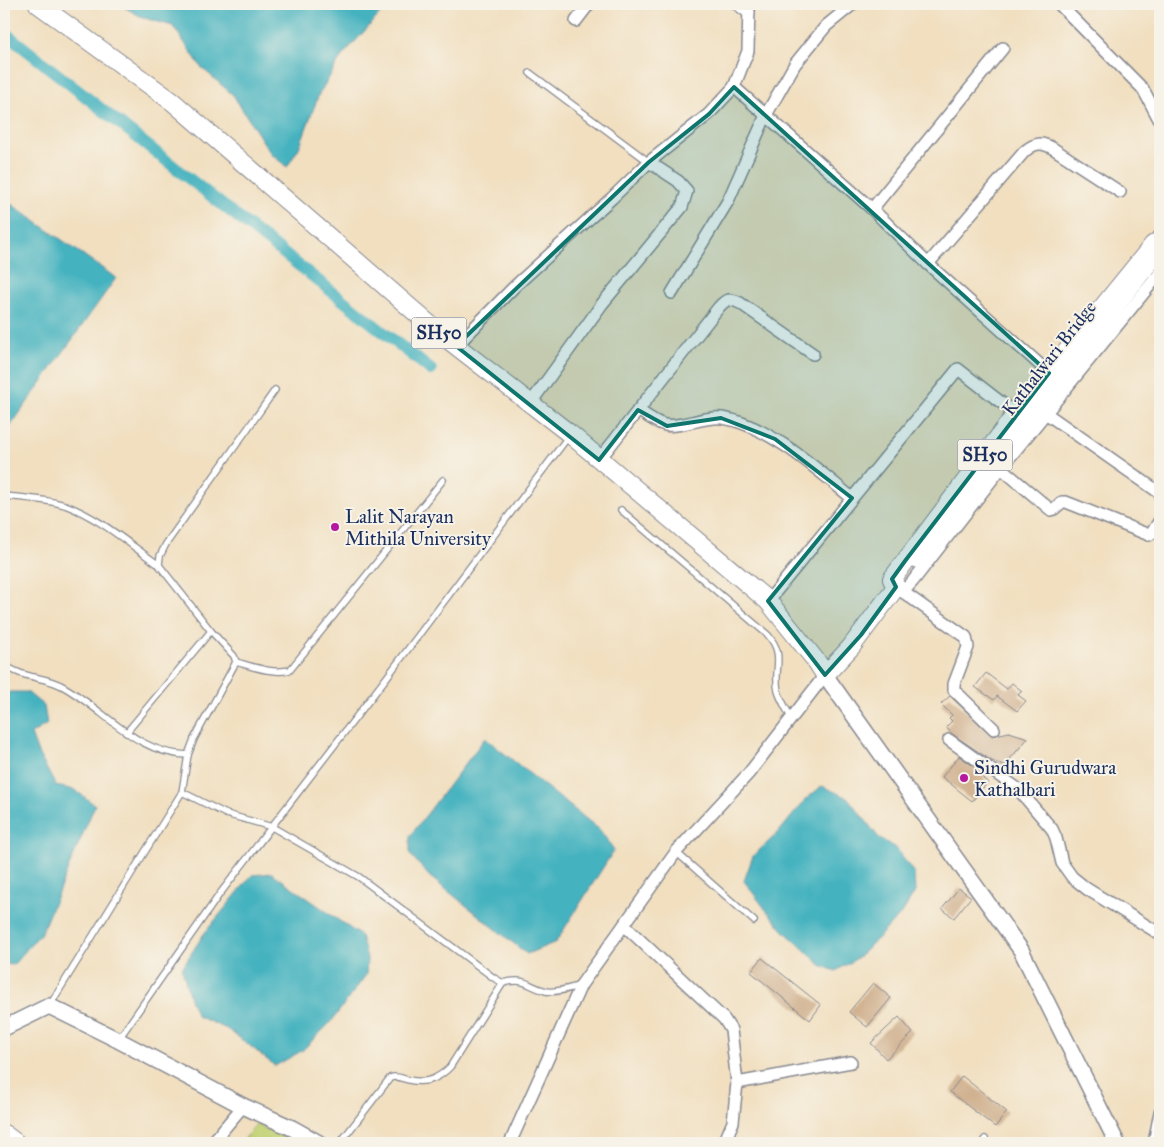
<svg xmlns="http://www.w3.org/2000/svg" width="1164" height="1147" viewBox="0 0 1164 1147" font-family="'IM FELL Great Primer',serif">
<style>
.green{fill:#c2d274;stroke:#6e8069}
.water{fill:#44b2bf;stroke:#30708e}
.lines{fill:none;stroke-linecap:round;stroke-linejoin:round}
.canal{stroke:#44b2bf;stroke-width:12}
.building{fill:#cdac88}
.lane-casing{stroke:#86878f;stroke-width:8}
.street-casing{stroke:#86878f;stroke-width:14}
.secondary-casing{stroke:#86878f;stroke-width:18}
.primary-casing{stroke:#86878f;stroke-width:20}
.lane{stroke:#fff;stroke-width:5.5}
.street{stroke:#fff;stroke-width:11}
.secondary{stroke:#fff;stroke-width:15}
.primary{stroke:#fff;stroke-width:18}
.marked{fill:#0f766e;fill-opacity:0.2;stroke:#0f766e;stroke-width:4;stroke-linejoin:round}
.poi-dot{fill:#b5179e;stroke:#f7f3e8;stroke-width:2}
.labels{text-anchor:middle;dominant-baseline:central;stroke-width:4;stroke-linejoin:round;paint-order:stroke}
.shield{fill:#f7f3e8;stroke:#5d6a87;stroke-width:1}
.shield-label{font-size:18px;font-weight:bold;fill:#1b2f5e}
.street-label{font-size:19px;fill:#1b2f5e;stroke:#f7f3e8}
.poi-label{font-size:19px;fill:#1b2f5e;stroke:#f7f3e8;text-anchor:start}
</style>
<rect width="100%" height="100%" fill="#f7f3e8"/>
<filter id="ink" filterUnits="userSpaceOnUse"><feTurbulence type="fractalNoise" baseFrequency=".02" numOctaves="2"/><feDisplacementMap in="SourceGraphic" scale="10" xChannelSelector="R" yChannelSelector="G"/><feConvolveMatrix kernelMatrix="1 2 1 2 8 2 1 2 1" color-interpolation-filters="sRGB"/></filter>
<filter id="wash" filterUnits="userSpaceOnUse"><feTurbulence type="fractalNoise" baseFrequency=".0096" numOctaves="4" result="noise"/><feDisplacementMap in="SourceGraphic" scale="20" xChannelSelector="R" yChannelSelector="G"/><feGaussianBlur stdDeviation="1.12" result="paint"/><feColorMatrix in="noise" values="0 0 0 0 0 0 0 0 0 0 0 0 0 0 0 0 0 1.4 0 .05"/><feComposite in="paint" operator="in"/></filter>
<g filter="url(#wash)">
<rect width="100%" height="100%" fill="#f1dfc0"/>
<path class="green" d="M256 1124 295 1143H242Z"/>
<g class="water">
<path d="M118 4H389L342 56 319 94 299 148 287 167 271 154 233 95 202 68 173 26 144 18Z"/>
<path d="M4 199 116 278 7 431 4 428Z"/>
<path d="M9 692H27L44 706 47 724 31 734 38 753 56 786 75 790 95 805 41 933 13 965 4 964V701Z"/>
<path d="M485 738 600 830 614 850 556 942 527 954 429 876 410 854V836Z"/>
<path d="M822 786 848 798 880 839 895 847 914 873 915 892 902 913 859 957 836 971 822 966 784 931 766 910 744 881 753 856 778 833 806 799Z"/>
<path d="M272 873 361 936 367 958 366 975 331 1022 303 1050 275 1066 249 1045 227 1029 197 1016 190 999 182 968 203 935 252 875Z"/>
</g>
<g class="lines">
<path class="canal" d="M4 32 431 370"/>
</g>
<g id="blocks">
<g class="building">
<path d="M986 673 1007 689 1012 683 1022 691 1018 695 1026 701 1017 711 997 696 994 700 975 687Z"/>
<path d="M950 696 992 736 1009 732 1028 738 1004 766 992 761 951 733 946 727 952 721 949 718 952 715 941 704Z"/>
<path d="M959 756 986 775 983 779 988 782 972 801 942 777Z"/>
<path d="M959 888 971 897 954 918 942 909Z"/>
<path d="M762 958 821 1005 810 1020 751 972Z"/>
<path d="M873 983 891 998 867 1027 849 1012Z"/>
<path d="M899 1017 913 1033 886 1059 871 1043Z"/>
<path d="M962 1076 1007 1112 995 1127 950 1092Z"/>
</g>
</g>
</g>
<g filter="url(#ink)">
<use href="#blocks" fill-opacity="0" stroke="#86878f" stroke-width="1"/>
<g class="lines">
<g class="lane-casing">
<g id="lane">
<path d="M530 73 649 162"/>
<path d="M4 496C24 498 45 499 65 505 100 518 129 544 159 565"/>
<path d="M621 510 768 635C786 656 773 668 778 691 781 701 787 710 792 719"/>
<path d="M236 662C254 667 272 674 290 670L443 480"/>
<path d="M4 664C23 680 44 675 64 687 106 711 137 754 188 755"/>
<path d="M126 733 211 631"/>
<path d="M182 792 226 814 272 827 359 877 494 978 503 983C527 977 526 986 546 991 557 993 571 988 581 985"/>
<path d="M676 852 754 921"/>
<path d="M50 1005 182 792 188 755 194 739 236 662 234 656 211 631 159 565 160 556 166 544 275 390"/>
<path d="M118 1040 219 895 387 677 568 437"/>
<path d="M340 1143 390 1078C397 1075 402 1079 409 1080 426 1084 438 1079 450 1067L503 983"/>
<path d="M982 1143 985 1139"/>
</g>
</g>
<g class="street-casing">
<g id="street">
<path d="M737 4 749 13"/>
<path d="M1059 4 1143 89 1160 121"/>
<path d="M576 21 589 4"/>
<path d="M734 87 872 209 928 264 1049 373"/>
<path d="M872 209 1003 48"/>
<path d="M928 264 1024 152C1035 142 1042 142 1054 149L1120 192"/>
<path d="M672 293 728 201 766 115 795 64 826 26 853 4"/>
<path d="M456 346 515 286 612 198 649 162 709 114 734 87 748 51 749 4"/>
<path d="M530 404 602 304 682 207 687 191 678 181 649 162"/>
<path d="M638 410C646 415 656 423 665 425 681 428 703 416 722 418 767 424 818 470 852 498"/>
<path d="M1047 414 1160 493"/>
<path d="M599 460 719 307C726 299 730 298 740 303L813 354"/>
<path d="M1001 468 1051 510 1054 509 1062 502H1066L1149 535 1152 533 1160 520"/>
<path d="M896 587 903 592 913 581 1001 468 1160 273"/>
<path d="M903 592 966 637 968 647 954 684V690L994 729"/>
<path d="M768 601 958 369 1016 414"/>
<path d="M949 740 1018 789 1052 829 1056 838 1062 863 1072 877 1087 889 1160 934"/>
<path d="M624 925 724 1019 731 1030 737 1083 733 1122 724 1143"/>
<path d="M737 1083 851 1062"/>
<path d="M212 1143 243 1106"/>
<path d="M510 1143 581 985 676 852 749 773 825 675"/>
<path d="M1154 1143 1160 1112"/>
</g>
</g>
<g class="secondary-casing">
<g id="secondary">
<path d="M917 560 1005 446 1066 371 1160 251"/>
<path d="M825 675 1021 950 1117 1143"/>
<path d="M4 1028 49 1006 118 1040 243 1106 292 1128 319 1143"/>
</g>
</g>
<g class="primary-casing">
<g id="primary">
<path d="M38 4 173 102 437 331 570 434 768 601 817 662 825 675 851 647 896 587 892 579 1016 414 1153 245 1160 240"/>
<path d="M4 1134 16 1143"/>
</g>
</g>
<use href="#lane" class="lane"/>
<use href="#street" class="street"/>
<use href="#secondary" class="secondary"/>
<use href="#primary" class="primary"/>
</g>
</g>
<path class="marked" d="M734 87 1049 373 905 561 892 579 896 587 861 635 825 675 768 601 852 498 775 439 721 418 667 426 638 410 599 460 456 346 649 162 709 114Z"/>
<g class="poi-dot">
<circle cx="335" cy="527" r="5"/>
<circle cx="964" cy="778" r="5"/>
</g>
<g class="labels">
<g class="shield">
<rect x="411.5" y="317.5" width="55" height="31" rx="4"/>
<rect x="957.5" y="439.5" width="55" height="31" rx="4"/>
</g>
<g class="shield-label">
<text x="439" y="333">SH50</text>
<text x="985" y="455">SH50</text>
</g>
<g class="street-label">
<text transform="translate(1049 358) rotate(-52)">Kathalwari Bridge</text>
</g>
<g class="poi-label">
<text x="345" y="516">Lalit Narayan<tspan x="345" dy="22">Mithila University</tspan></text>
<text x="974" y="767">Sindhi Gurudwara<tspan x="974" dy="22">Kathalbari</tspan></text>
</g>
</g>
<rect width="1164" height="1147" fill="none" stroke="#f7f3e8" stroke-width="20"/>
</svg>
